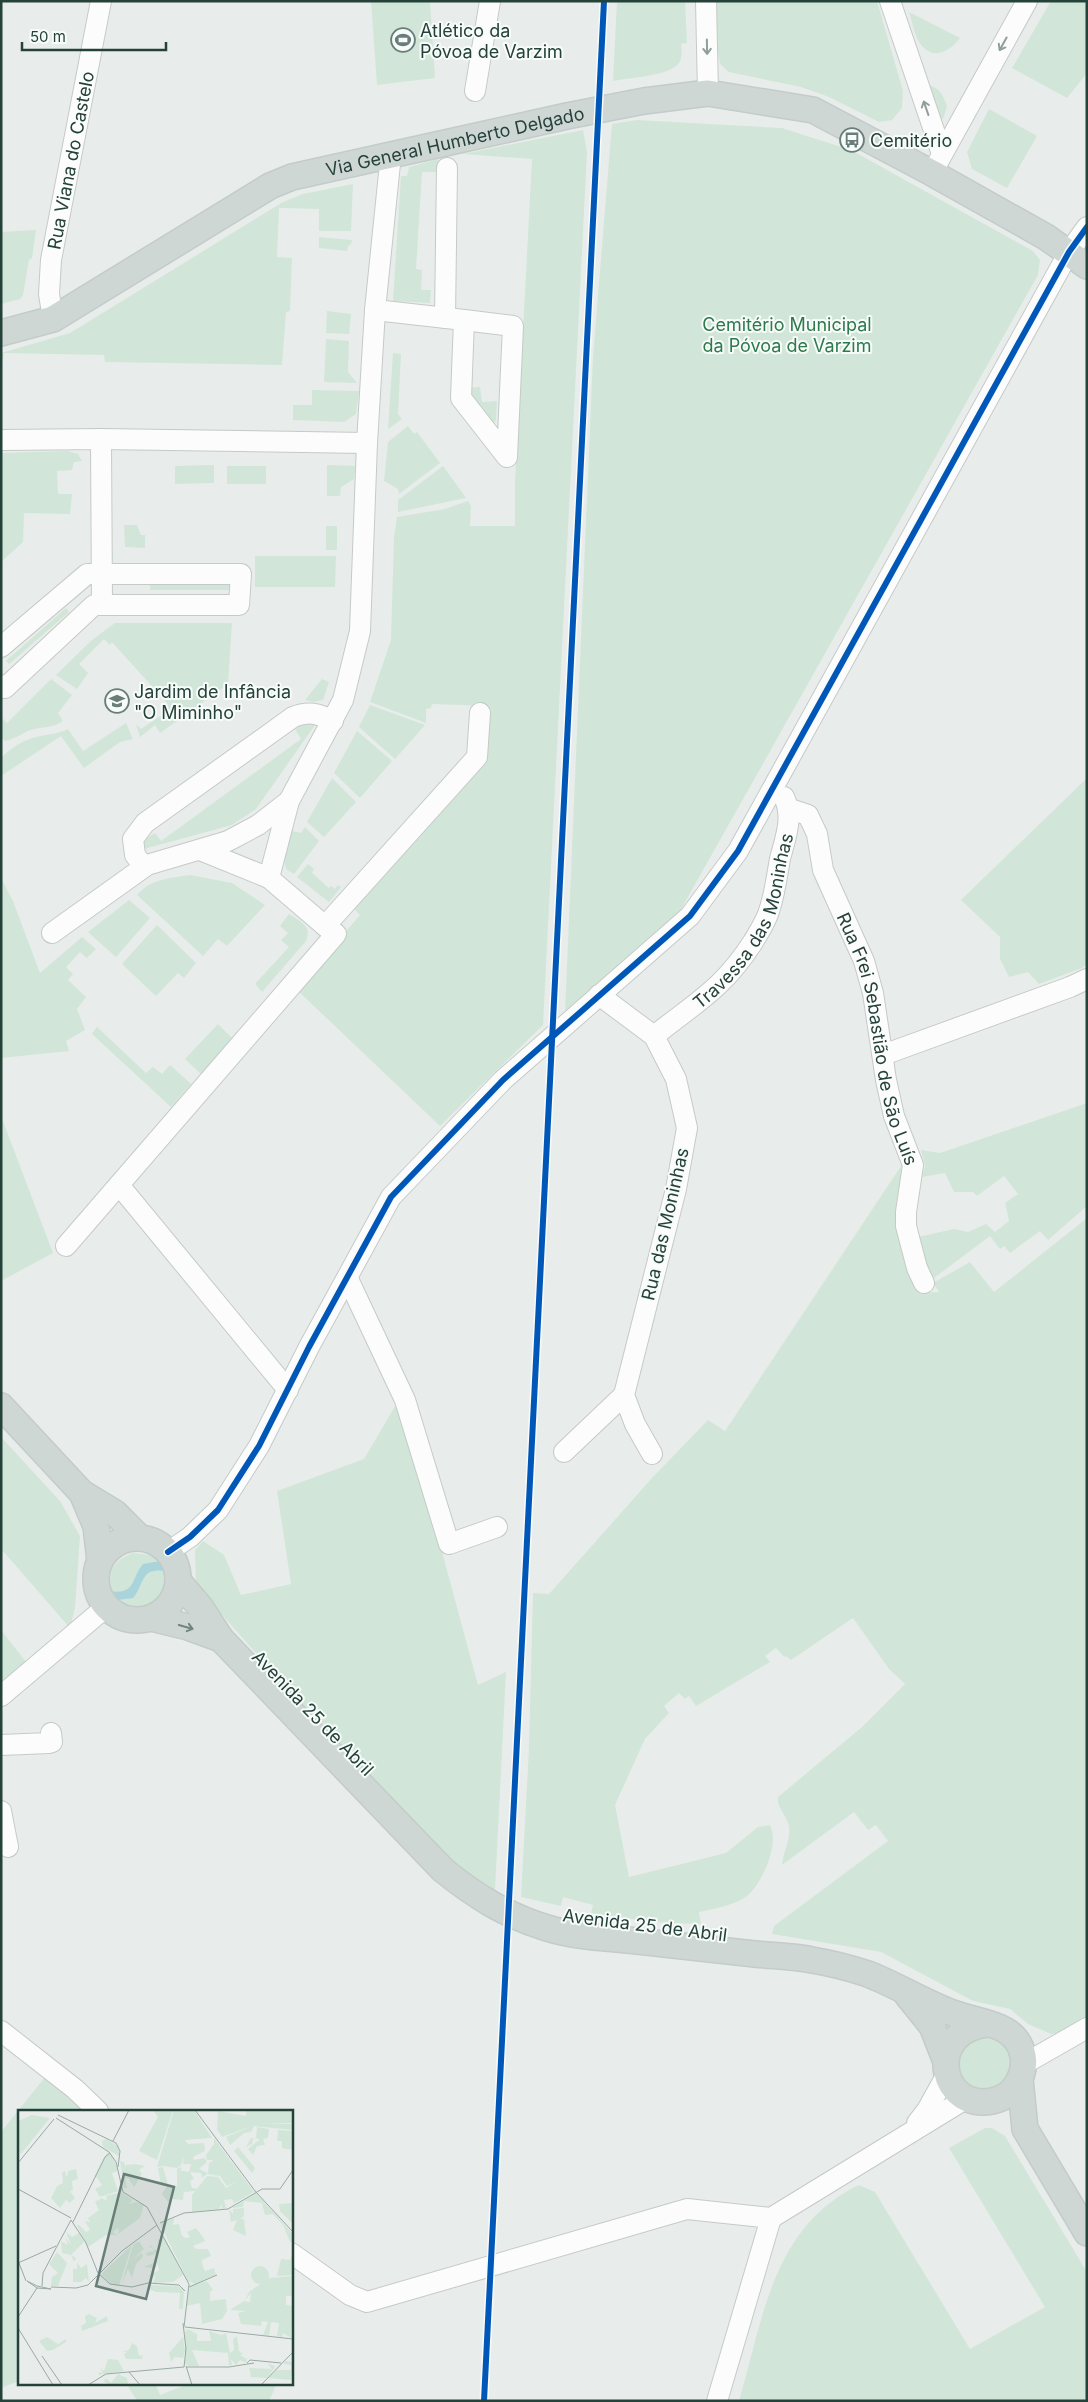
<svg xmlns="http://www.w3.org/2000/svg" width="1088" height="2402" viewBox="0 0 1088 2402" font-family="Inter,sans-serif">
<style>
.green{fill:#d1e6d8}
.water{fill:#a9d4db}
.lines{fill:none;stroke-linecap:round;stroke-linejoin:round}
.minor-casing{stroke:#c5cac8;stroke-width:22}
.major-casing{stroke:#c3ccc9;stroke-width:28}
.minor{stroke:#fcfcfc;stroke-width:20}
.major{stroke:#cfd7d5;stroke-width:25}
.cycleway-casing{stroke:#f7fbf9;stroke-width:9}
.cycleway{stroke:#0057b8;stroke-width:6}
.oneway{stroke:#909f9b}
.oneway2{stroke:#718580}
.labels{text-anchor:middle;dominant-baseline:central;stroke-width:4;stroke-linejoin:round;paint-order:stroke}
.poi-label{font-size:18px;fill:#24423a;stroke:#f7fbf9;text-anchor:start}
.street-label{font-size:18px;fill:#24423a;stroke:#f7fbf9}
.park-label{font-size:18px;fill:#2d7a4b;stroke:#f7fbf9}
.inset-road{fill:none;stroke:#9aa9a4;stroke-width:1}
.view{fill:#697e78;fill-opacity:0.15;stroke:#697e78;stroke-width:2.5}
.inset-edge{fill:none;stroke:#24423a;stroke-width:2.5}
</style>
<rect width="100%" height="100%" fill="#e8edeb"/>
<g class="green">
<path d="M371 1H430L435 78 377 85Z"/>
<path d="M617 1H685L687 43 681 44C682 51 683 61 676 66 665 76 628 78 613 81Z"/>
<path d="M716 1H877L903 91 902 108 892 120 879 122 829 97 801 87 729 72 720 64 718 52Z"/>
<path d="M1051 1H1087V73L1067 98 1012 68Z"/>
<path d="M909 12 960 38C949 53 931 61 919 42 914 33 912 21 909 12Z"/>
<path d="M926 85C939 86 943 95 947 106L944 117 939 122Z"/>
<path d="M989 109 1037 136 1007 188 972 169 967 152Z"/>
<path d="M637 120 782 128 851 150 1033 251 1040 260 1038 275 675 920 565 1013 593 357 612 124Z"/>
<path d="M583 130 587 152 543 1025 440 1126 296 989 360 915 350 905 485 758 489 706 432 704 431 708 426 709V723L370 702 391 640 394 537 397 517 445 509 468 501 471 506 470 526H515V482L532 159 463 154Z"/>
<path d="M438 159 437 172H422L416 269 422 270 421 290H431L430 303 393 301 401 176H407L409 167Z"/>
<path d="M353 184 351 231H319V209L279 208 277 257 292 258 290 311 286 312 282 365 105 362 104 355 4 353 3 361H1V353L70 333 283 202 303 194Z"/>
<path d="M36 230 32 258 29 260 23 295 20 299 1 304V232Z"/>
<path d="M319 237 352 240 351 244 348 246 347 251 319 248Z"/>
<path d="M327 311 351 314 349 334 326 333Z"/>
<path d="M326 339 349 341 348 372 357 383 324 382Z"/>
<path d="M393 353 401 354 398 414 402 419 388 429Z"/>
<path d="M480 387 482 402 497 401 496 420 494 423 464 388Z"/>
<path d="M312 390 359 391 356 414 344 422 293 420V405H312Z"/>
<path d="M408 426 414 434 417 432 440 463 399 494 398 489 384 481 388 442Z"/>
<path d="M68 451 78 454 82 461 74 462 72 470 57 471 58 494H72L70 514 24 513 23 542 1 562V453Z"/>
<path d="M214 465V483L175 484V466Z"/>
<path d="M327 465 355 466 354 479 341 487 340 496H327Z"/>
<rect x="227" y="466" width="39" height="18"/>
<path d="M443 466 466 498 398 512V500Z"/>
<path d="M124 525H137L141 535H145V548L125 547Z"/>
<rect x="326" y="526" width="11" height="24"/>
<path d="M255 556H336L335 587H255Z"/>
<rect x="150" y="585" width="80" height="5"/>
<path d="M66 608 69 612 9 664 6 661Z"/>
<path d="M115 623H232L228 684 160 733 155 725 140 737 136 724 141 729 168 711 164 706 167 703 112 642 110 645 104 639 79 664 88 673 77 689 56 675 92 640Z"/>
<path d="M51 679 72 695 58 713 63 721C52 729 40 726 28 731 20 735 14 739 5 741L1 737V717L7 723Z"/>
<path d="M322 679 329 682 323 700 313 702 305 700Z"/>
<path d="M370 705 425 725 395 759 359 727Z"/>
<path d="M309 719 315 725 256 809 232 825 144 849 142 841 155 833 161 841 301 739 295 729Z"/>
<path d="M126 723 133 739 120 742 84 768 61 736 1 776V758C11 748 23 740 36 737 48 734 58 734 68 729L83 751Z"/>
<path d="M357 731 392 761 360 798 334 773Z"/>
<path d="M332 778 356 802 324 837 307 822Z"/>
<path d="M1087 778V964L1082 968 1039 984 1028 972 1009 977 1000 959V937L961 900Z"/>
<path d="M305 827 319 841 294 874 286 869 284 860 288 830 301 833Z"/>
<path d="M308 864 314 869 312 873 329 888 331 886 335 889 338 885 341 887 329 902 297 877Z"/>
<path d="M190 875 232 883 265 905 227 946 218 939 203 956 137 895C150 879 170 878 190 875Z"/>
<path d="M1 878 13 901 40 973 82 937 96 949 87 958 80 952 66 967 73 974 68 980 86 997 77 1009 85 1030 66 1041 69 1051 1 1058Z"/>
<path d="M129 900 150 918 116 957 88 932Z"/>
<path d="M289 914C299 921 313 926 306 941L262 992 255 984 289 947 281 940 288 933 280 926Z"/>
<path d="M157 925 196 963 184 978 178 973 156 996 122 964Z"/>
<path d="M218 1024 233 1039 201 1074 185 1059Z"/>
<path d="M97 1027 146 1073 153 1067 162 1074 170 1065 191 1084 171 1107 92 1034Z"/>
<path d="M1087 1103V1206L1048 1240 1040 1231 1010 1253 1004 1246 1000 1249 990 1236 934 1278 927 1273 918 1237 954 1229 968 1232 986 1224 995 1232 1009 1221 1005 1203 1018 1194 1004 1176 977 1196 973 1192H954L945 1173 922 1177 925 1166 921 1150 940 1153Z"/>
<path d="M1 1116 53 1253 1 1281Z"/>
<path d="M905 1160 911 1272 919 1293 939 1292 933 1283 970 1262 994 1292 1087 1218V2021L1066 2033 1051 2034 1028 2024 1010 2009 973 2001 881 1952 772 1934 774 1926 888 1841 876 1825 868 1830 854 1812 782 1865C783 1851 791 1841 789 1826 787 1816 776 1807 778 1797L862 1727 905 1684 889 1669 853 1618 791 1660 786 1656 784 1657 776 1648 765 1656 770 1662 696 1706 689 1696 685 1699 679 1693 664 1706 669 1713 645 1739 615 1805 629 1877 726 1853 758 1827 770 1825C780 1843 762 1884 747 1896 735 1905 714 1909 699 1912L701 1924 653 1922 591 1913 593 1905 563 1897 561 1906 521 1897 529 1748 533 1593 549 1594 652 1478 708 1420 725 1431Z"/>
<path d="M397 1403 438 1537 478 1685 506 1672 495 1890 478 1881 453 1861 278 1678 209 1600 196 1582 195 1550 203 1541 224 1555 241 1595 291 1584 277 1491 364 1459Z"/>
<path d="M1 1437 60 1501 80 1536 75 1608 70 1628 3 1551 1 1552Z"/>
<path d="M133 1553 151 1555 159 1561C135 1563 140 1574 129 1589L123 1592 111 1591C105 1573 115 1559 133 1553Z"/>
<path d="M154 1570 165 1571C172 1603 142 1619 117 1600L133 1597 145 1575Z"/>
<path d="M1 1630 26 1662 1 1684Z"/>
<path d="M989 2034C1038 2057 999 2107 968 2085 962 2081 959 2071 956 2065L962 2044Z"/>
<path d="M46 2076 85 2111H19V2381L1 2388V2132Z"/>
<path d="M985 2128H992L1005 2136 1087 2272V2401H739C763 2318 773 2226 859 2185L875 2192 970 2349 1045 2307 949 2148Z"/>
<path d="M126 2383H155L160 2395 191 2383H277L269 2401H137Z"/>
</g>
<path class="water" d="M159 1561 165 1571C140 1567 145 1584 133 1598L117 1600 111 1591C136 1595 131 1578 143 1564Z"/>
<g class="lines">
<g class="minor-casing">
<g id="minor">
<path d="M706 1 708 93"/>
<path d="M890 1 942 154"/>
<path d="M475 91 490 1"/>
<path d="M391 154 375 310 367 443 360 631 343 700 289 801 269 878 325 926 477 757 480 713"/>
<path d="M932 173 1027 1"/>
<path d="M375 310 464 320 461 398 507 457 513 326 464 320"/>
<path d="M445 318 447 168"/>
<path id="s1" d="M53 319 49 294 51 260 101 1"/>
<path d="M101 439 102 604"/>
<path d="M1 440 101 439 367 443"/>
<path d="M1 647 87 574H241L239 605H94L5 688 1 685"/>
<path id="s2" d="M790 809 808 815 817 834 823 870 864 961 873 993 886 1080 894 1116 913 1165 906 1212V1226L917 1268 924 1283"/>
<path d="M200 850 269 878"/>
<path d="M144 867 135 855 133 839 145 823 293 717C308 711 318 713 333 721"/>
<path d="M52 933 147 865 228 841 258 825 289 801"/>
<path d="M599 995 654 1036 676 1079 687 1128 676 1189 624 1395 635 1424 652 1454"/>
<path id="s3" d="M654 1036C695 1003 723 989 753 942 759 932 767 920 770 908 775 892 777 875 780 859 785 839 794 817 784 797"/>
<path d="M883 1055 1070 987 1087 979"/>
<path d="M119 1185 288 1390"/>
<path d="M66 1246 336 934 325 926"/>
<path d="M348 1279 405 1400 449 1544 497 1527"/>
<path d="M564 1452 624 1395"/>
<path d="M168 1552 190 1537 218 1510 259 1446 309 1347 391 1197 503 1080 690 916 738 851 1069 252 1087 227"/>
<path d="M1 1696 106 1607"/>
<path d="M1 1745 49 1743 52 1742 51 1733"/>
<path d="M1 1811 8 1847"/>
<path d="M1 2031 75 2089 98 2111"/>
<path d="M1024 2064 1087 2028"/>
<path d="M917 2123 927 2110 947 2074"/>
<path d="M291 2253 350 2295 367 2302 687 2209 771 2218 967 2098"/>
<path d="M717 2401 771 2218"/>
</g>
</g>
<g class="major-casing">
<g id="major">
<path id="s4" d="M1 333 53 319 270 186 292 177 567 116 644 101 708 93 813 110 932 173 1046 237 1087 266"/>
<path d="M1 1406 82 1493 115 1513 140 1538"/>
<path d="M82 1493 96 1526 100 1561"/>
<circle cx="137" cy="1579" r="41"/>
<path d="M179 1582 201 1608 221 1639 443 1870C475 1896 507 1916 547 1928 573 1936 601 1938 628 1940 670 1945 712 1949 755 1954 774 1956 793 1956 812 1960 830 1963 850 1968 868 1974 896 1985 922 2001 950 2012 976 2023 1017 2021 1023 2056 1025 2067 1022 2077 1015 2087 1008 2097 995 2102 983 2102 936 2101 930 2030 987 2024"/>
<path d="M151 1618 188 1627 221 1639"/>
<path d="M907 1995 932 2026 945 2059"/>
<path d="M1020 2079 1025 2129 1087 2233"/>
</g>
</g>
<use href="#minor" class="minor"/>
<use href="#major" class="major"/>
<g class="cycleway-casing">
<g id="cycleway">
<path d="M168 1552 190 1537 218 1510 259 1446 309 1347 391 1197 503 1080 690 916 738 851 1069 252 1087 227"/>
<path d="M484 2401 604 1"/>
</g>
</g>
<use href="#cycleway" class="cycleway"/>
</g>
<defs><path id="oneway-shaft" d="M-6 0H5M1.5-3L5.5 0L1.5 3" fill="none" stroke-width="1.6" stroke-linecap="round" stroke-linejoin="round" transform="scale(1.25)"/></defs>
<g class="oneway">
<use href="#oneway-shaft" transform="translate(1003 44) rotate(119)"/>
<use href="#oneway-shaft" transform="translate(707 47) rotate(89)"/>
<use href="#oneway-shaft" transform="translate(926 108) rotate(-109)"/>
</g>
<use class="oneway2" href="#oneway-shaft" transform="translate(186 1627) rotate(16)"/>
<defs>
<g id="stadium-ring" transform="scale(1.25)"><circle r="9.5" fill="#f7fbf9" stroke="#697e78" stroke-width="1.5"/><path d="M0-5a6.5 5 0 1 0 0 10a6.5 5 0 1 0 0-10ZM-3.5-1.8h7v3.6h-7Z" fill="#697e78"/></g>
<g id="bus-ring" transform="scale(1.25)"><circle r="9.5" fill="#f7fbf9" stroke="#697e78" stroke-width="1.5"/><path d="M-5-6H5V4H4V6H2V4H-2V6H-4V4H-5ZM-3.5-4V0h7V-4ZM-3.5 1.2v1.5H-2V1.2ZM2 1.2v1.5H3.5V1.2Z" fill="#697e78"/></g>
<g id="school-ring" transform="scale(1.25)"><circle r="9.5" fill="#f7fbf9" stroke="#697e78" stroke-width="1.5"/><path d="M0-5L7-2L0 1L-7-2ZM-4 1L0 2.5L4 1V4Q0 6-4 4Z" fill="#697e78"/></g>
</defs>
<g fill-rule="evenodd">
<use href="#stadium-ring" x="403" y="40"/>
<use href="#bus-ring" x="852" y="140"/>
<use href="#school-ring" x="117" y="701"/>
</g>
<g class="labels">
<g class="poi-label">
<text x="420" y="30">Atlético da<tspan x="420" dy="21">Póvoa de Varzim</tspan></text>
<text x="870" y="140">Cemitério</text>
<text x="134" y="691">Jardim de Infância<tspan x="134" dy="21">"O Miminho"</tspan></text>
</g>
<g class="street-label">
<text stroke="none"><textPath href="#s4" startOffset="499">Via General Humberto Delgado</textPath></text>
<text stroke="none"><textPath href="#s1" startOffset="161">Rua Viana do Castelo</textPath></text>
<text stroke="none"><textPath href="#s3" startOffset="152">Travessa das Moninhas</textPath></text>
<text stroke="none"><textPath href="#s2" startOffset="255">Rua Frei Sebastião de São Luís</textPath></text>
<text transform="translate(665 1224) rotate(-77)">Rua das Moninhas</text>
<text transform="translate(313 1713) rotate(46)">Avenida 25 de Abril</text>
<text transform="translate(645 1925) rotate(7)">Avenida 25 de Abril</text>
</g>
<g class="park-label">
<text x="787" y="324">Cemitério Municipal<tspan x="787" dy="21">da Póvoa de Varzim</tspan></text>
</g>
</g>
<g transform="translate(18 2110)">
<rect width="275" height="275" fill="#e8edeb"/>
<path d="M135 0H155L139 50 121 41 140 7ZM156 0H176L194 28 167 30 170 34 186 33 187 41 175 47 176 50 187 48 189 52 181 59 190 63 184 68 183 63 172 62 176 69 172 71 174 78H179L177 81 166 82 165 90 154 89 150 92 144 84 149 76 143 75 140 58 145 57 151 78 159 76V59L162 57 164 59 161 60 171 62 173 54H165L166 47 163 55 159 58 145 56 139 57ZM228 0H275V13L243 14H275V20L236 16 233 22 226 23 212 35 208 27 237 15 204 27 199 20 200 1 228 6ZM14 5 32 8 3 44 0 40V11ZM239 17 251 19 250 28 245 29 247 35 239 36 235 45 230 39 242 29 235 28 234 34 228 37 233 28H238ZM260 20 275 21V40L264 38V31H259ZM196 28 236 82 210 97 216 93 214 89 206 90 208 98 204 99V94L201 99 174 102V85L189 66 200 67 208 78 218 72 209 76 202 66 190 64 191 53 196 50H189L188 45 196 34ZM88 29 101 37V46L85 37 84 31ZM220 37 237 58 234 63 216 41ZM89 43 94 45 100 61 94 63 100 81 82 87 77 79 84 75 77 65ZM102 51 106 52 108 58V55L117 54 127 56 121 60 124 64 116 77 110 68 107 69 109 78H106ZM58 59 60 69 54 71 55 80 52 81 57 88 52 93 48 90 42 98 33 88 39 76 45 73 44 63 47 61 49 68 50 61ZM103 82 115 90 110 94 118 92 126 94 122 108 100 124 101 120 100 118 95 122 99 125H88L70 137 59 116 60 114 68 122 72 120 67 111 72 112 70 108 81 100 77 92 84 88 89 91 88 86ZM238 83 275 124V132H272L265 115 255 104 247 105 244 93 226 91 225 97 214 98ZM275 93V114L262 101 261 94ZM226 98V106L222 109H226L228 126 215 120 219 110 213 112 211 99 215 104V99ZM156 108 155 115 161 114 164 126 168 128 165 129 172 127 169 122 178 118 185 127 187 131 175 136 178 139H190L193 146 184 150 185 157 187 161 196 158 198 165 177 174 170 171 143 116 144 112 147 116V111ZM48 122 54 127 61 123 66 132 53 145 58 148 56 152 53 145 44 143 43 131 50 135 47 127 53 135ZM146 128 165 165 155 172 135 173 137 167 130 166 141 160 139 153 138 158 125 157 139 152 138 143 131 146 127 144 133 141 136 143 134 137 130 138 133 135 136 140H141L140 130ZM121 131 126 139 114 150 124 143 125 147 118 154 114 168 110 159 103 176 115 135ZM114 135 101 176 93 174 83 164ZM39 142 49 153 40 176H33L34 167 40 163 31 154ZM275 142V165L259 166 263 149 272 150ZM59 152 63 158 69 154 71 172 68 168 63 172H55V159H59ZM233 165a9 9 0 1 1 18 0a9 9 0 1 1-18 0ZM275 166V186H268V195L275 196 273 228 265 223 264 227 259 226 261 213 253 212 251 226 245 225 250 212 244 211 243 216 223 214 220 203 228 201 212 200 226 191 232 192 233 183 227 190 231 182 251 168ZM189 171 195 180 192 182V191L208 189 209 201 204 209 184 214 182 193 168 196 172 176ZM131 175 160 176 166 180 165 199H161L162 183 138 182 129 178ZM71 204 79 208 77 213 89 206 90 211 64 221 63 216 68 213 67 206ZM170 219 179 224V231H193L191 221 203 225 208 223 212 243 216 240 215 229 219 226 221 241 225 244 222 245 229 249 228 253 222 250 218 255 213 249 214 255H211L210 243 174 240 181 256H171L167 254V222ZM29 227 40 234 48 229V232L35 240 29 241 21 231ZM165 227 167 241 165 248 157 247 153 252 151 243ZM114 233 119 236 121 246 125 245 124 249H108L106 244 109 242H104L111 240ZM90 249 100 250 106 261 81 265 80 262 85 263 82 258 86 261ZM267 251 275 252 273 270 250 268 259 260H273V255L266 254ZM250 254 255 255 257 257 249 268 233 267 231 258 254 259ZM100 264 109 268 110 274 90 275 85 270 89 269 93 273Z" fill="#d1e6d8"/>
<path class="inset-road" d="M177 0 237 81 275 122M40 5 98 33 102 41 100 57M38 8 91 42 98 52 105 82 129 97 171 174 166 217M95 31 111 0M0 53 36 9M0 79 53 108M53 110 68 133 80 163 92 174 114 177 130 173 161 175 167 181M55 112 87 47 92 43M142 113 166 103 210 99 244 79H262L275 60M38 138 53 110M0 153 38 136M1 153 8 171M9 171 19 176 33 179 19 178ZM24 176 25 163 38 138M33 177 58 178 70 175 104 141 139 115M171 177 199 165M0 207 19 178M165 213 168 239 166 257M167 217 275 229M0 218 35 275M24 246 44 275M229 253 232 250 263 253M168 256 174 275M169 257H211L236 253M111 262 122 275M70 275 88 264 166 257M243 275 275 242"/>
<path class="view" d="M106 64 156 77 128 189 78 176Z"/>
<rect width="275" height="275" class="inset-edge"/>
</g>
<rect width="1088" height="2402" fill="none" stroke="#24423a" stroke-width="5"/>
<path d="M22 42v8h144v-8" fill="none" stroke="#24423a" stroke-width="2.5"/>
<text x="30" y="42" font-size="15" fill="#24423a" stroke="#f7fbf9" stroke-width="4" paint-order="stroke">50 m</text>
</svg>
